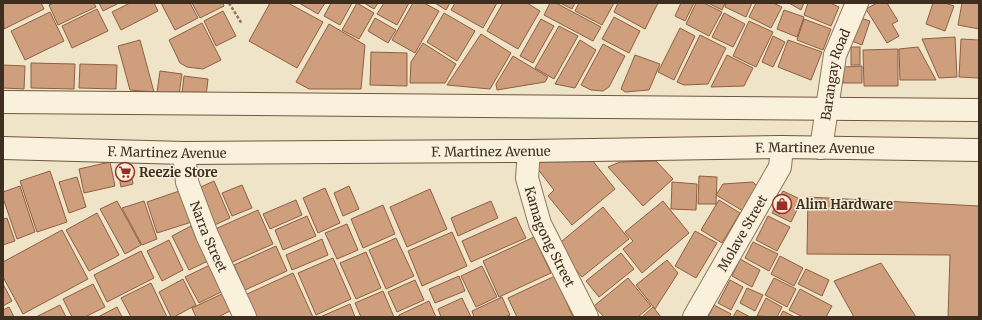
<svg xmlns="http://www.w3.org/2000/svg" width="982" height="320" viewBox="0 0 982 320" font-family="Merriweather,serif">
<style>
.building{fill:#cf9f7d;stroke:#8d5f41}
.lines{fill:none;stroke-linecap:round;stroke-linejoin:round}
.street-casing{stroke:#8d765c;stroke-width:24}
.secondary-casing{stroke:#6f573f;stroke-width:24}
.path{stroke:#8d765c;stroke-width:2.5;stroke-dasharray:3 2;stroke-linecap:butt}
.street{stroke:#faf1dc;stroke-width:22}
.secondary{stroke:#faf1dc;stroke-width:22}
.labels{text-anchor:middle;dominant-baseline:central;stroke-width:3;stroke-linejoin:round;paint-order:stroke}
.street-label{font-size:13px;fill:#3d2e20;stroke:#f7eed8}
.poi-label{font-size:13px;font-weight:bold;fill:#3d2e20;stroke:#f7eed8;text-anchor:start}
</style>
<rect width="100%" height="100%" fill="#f0e4c8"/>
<g class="building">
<path d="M3 3H41L44 9 4 29Z"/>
<path d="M54 3H94L96 7 58 25 49 5Z"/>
<path d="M99 3H119L103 11Z"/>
<path d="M130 3H154L158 11 121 30 112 12Z"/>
<path d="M161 3H190L198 18 175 30Z"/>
<path d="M192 3H223L224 6 200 18Z"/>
<path d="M270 3H288L323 22 297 68 249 41Z"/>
<path d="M299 3H325L318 14Z"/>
<path d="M331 3H352L340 25 324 16Z"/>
<path d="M357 3 374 13 359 39 342 30Z"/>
<path d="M364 3H378L374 9Z"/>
<path d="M384 3H409L397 25 377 14Z"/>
<path d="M413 3H424L439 11 415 53 392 40Z"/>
<path d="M435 3H450L446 10Z"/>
<path d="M455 3H497L483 28 451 10Z"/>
<path d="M503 3H527L540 11 518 49 487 31Z"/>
<path d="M550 3H556L601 27 593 41 544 15Z"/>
<path d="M560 3H575L572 9Z"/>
<path d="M579 3H614L602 25 575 11Z"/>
<path d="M618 3H658L645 29 614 12Z"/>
<path d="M681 3H694L685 21 675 16Z"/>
<path d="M696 3H704L722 12 709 36 686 24Z"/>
<path d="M708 3H725L722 10Z"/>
<path d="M726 3H752L746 17 725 7Z"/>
<path d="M756 3H773L782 7 771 28 749 17Z"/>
<path d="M789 3H804L801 10Z"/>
<path d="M808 3H830L839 7 831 26 804 15Z"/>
<path d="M877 3H887L898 21 892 24 899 36 887 43 866 9Z"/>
<path d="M933 3H945L954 6 945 31 926 24Z"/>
<path d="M962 3H979V29L958 25Z"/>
<path d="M97 9 108 31 72 48 62 26Z"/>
<path d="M784 10 804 17 797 37 777 29Z"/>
<path d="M223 11 236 36 216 46 204 21Z"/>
<path d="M50 12 64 41 25 60 11 31Z"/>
<path d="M444 13 475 31 457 61 427 42Z"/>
<path d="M724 13 745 24 733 47 712 37Z"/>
<path d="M614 17 640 31 629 53 602 39Z"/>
<path d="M857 17 870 21 862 45 849 40Z"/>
<path d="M375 18 396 30 388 43 368 31Z"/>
<path d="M541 19 554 26 533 63 520 56Z"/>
<path d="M804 19 831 29 823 50 797 40Z"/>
<path d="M749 21 773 32 756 67 733 56Z"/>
<path d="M202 23 221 60 203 69 187 67 180 63 169 40Z"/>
<path d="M329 24 365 45 361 89H309L296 82Z"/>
<path d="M559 26 578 36 554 79 535 68Z"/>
<path d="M680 28 695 36 674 80 658 72Z"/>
<path d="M481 34 511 53 490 89 447 85Z"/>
<path d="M700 35 726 48 708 84 684 85 677 82Z"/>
<path d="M773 36 785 42 773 67 762 62Z"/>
<path d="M955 37 957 77 939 78 922 39Z"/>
<path d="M961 39 979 40V78L959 77Z"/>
<path d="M140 40 154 92 130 90 118 46Z"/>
<path d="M580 40 596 50 575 88 555 84Z"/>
<path d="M788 40 822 52 811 80 778 67Z"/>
<path d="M423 43 456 64 445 83H410L411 62Z"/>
<path d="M603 44 625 56 609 87 603 91 591 90 581 85Z"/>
<rect x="851" y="47" width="9" height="18"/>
<path d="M918 47 936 80H900L899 49Z"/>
<path d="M898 49V86H864L863 50Z"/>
<path d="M371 52 407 53V86L370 85Z"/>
<path d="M635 55 660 64 649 90 625 92 621 89Z"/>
<path d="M727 55 753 68 744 86 711 87Z"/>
<path d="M513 56 548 77 545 82 497 90 496 84Z"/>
<path d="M31 63 75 64 74 89 31 88Z"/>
<path d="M80 64 117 65 116 89 79 88Z"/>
<path d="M3 65 25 66 24 89 3 88Z"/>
<path d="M862 66V83H843V67Z"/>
<path d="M160 71 182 74 179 95 157 92Z"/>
<path d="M184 76 208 79 206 97 182 93Z"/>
<path d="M592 160 615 189 572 225 548 196 554 190 534 164 542 161Z"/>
<path d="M656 161 673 179 643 206 608 167 620 162Z"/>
<path d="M110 162 115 186 84 193 79 169Z"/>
<path d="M130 168 133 184 121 187 118 171Z"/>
<path d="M50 171 67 222 37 232 20 181Z"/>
<path d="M699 176 717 177 716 204H698Z"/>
<path d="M77 177 86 207 69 213 59 182Z"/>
<path d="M214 181 230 218 208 228 192 191Z"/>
<path d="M672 182 697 184 696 210 671 209Z"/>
<path d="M753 182 757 186 743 211 716 195 723 184Z"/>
<path d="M242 185 252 208 232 216 222 193Z"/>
<path d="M20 186 35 232 17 239 3 198V192Z"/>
<path d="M349 186 359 209 343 216 334 193Z"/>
<path d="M188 188 198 220 157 233 147 202Z"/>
<path d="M325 188 340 223 318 233 303 198Z"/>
<path d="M430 189 447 229 407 247 390 207Z"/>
<path d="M783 191 802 200 791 222 772 213Z"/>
<path d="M808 197 979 206V317H948L950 255 807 254Z"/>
<path d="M296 200 302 215 270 229 263 214Z"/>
<path d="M719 200 740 213 722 243 701 230Z"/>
<path d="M117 201 141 245 125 254 100 209Z"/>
<path d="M144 201 157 239 142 245 122 208Z"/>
<path d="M491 201 498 218 458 236 451 218Z"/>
<path d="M663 201 689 233 642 273 623 249 633 241 625 232Z"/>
<path d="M383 205 395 234 363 248 351 219Z"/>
<path d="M603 207 629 239 582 277 556 246Z"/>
<path d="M258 210 273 244 228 264 213 230Z"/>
<path d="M97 213 119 255 89 271 66 230Z"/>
<path d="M307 216 316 236 283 250 275 230Z"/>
<path d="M768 216 790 227 777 251 756 240Z"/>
<path d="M516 217 526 238 471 262 462 241Z"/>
<path d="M7 218 15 241 3 245V219Z"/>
<path d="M347 224 358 250 337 259 325 233Z"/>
<path d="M191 226 208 261 189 270 172 236Z"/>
<path d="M62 230 88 279 23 314 3 277V262Z"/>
<path d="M695 231 717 243 696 278 675 266Z"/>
<path d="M452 232 467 266 422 286 408 251Z"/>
<path d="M534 237 551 273 499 297 483 261Z"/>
<path d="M396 238 414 276 386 289 369 250Z"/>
<path d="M322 239 328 255 292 270 286 255Z"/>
<path d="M169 240 183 270 162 281 147 251Z"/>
<path d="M753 242 778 254 769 271 745 258Z"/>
<path d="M276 246 287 271 245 290 234 265Z"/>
<path d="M141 251 154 278 107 302 94 275Z"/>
<path d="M366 252 381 288 356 299 340 263Z"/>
<path d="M621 253 634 269 599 297 586 281Z"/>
<path d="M780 256 803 268 794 286 771 274Z"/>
<path d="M333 258 351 299 316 315 298 273Z"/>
<path d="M740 259 760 270 752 287 732 276Z"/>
<path d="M667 260 678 273 655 309 636 285Z"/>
<path d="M881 263 916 317H854L834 281Z"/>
<path d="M212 264 225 290 199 303 185 277Z"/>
<path d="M482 266 497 297 476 307 461 276Z"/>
<path d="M806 269 829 280 822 296 798 284Z"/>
<path d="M293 273 313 317H255L245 295Z"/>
<path d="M459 276 465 291 435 303 429 289Z"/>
<path d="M555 276 573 317H517L508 298Z"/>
<path d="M628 278 651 306 638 317H604L594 306Z"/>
<path d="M774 278 796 289 787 307 765 295Z"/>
<path d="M183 279 196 305 174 317H171L159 292Z"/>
<path d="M415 280 424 300 397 312 388 292Z"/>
<path d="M730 280 743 287 731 310 718 303Z"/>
<path d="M151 283 167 317H131L121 298Z"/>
<path d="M3 284 12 301 3 306Z"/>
<path d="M93 284 105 307 85 317H72L63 299Z"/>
<path d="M747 288 763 295 755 311 740 303Z"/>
<path d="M800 289 832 306 826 317H803L789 310Z"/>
<path d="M383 291 394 317H361L355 303Z"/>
<path d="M226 292 234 309 218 317H196L192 308Z"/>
<path d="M502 297 510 315 505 317H474L472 311Z"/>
<path d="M462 298 471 317H441L438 309Z"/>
<path d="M766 298 782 307 777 317 757 316Z"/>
<path d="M429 301 436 317H399V315Z"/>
<path d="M350 304 355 317H320Z"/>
<path d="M60 305 66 317H36Z"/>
<path d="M714 305 731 314 729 317H708Z"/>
<path d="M9 307 14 317H3V310Z"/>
<path d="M117 307 122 317H98Z"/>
<path d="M653 307 661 317H642Z"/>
<path d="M737 310 750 317H733Z"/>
<path d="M783 311 795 317H780Z"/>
</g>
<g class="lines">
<g class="street-casing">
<g id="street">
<path id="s1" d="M821 148 835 55 857 3"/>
<path id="s2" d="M529 151 527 178 540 224 587 317"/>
<path id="s3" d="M184 153 187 182 207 235 245 317"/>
<path id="s4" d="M694 317 780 167 782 147"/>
</g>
</g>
<g class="secondary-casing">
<g id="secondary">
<path d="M3 102 979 110"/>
<path id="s5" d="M3 148 184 153 529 151 782 147 979 150"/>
</g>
</g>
<path class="path" d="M229 3 242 24"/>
<use href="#street" class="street"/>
<use href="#secondary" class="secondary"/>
</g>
<defs>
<g id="supermarket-ring" transform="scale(1)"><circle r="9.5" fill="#f7eed8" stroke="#9e2a2b" stroke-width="1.5"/><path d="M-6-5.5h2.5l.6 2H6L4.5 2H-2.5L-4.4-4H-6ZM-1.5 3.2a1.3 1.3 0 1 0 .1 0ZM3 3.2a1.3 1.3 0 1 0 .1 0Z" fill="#9e2a2b"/></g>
<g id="shop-ring" transform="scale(1)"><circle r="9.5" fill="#f7eed8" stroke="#9e2a2b" stroke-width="1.5"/><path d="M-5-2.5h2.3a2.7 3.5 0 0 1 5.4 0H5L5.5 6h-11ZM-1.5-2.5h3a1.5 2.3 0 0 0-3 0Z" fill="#9e2a2b"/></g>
</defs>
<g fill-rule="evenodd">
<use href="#supermarket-ring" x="125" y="172"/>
<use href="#shop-ring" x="782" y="204"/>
</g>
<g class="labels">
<g class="street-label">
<text stroke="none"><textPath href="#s1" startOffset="75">Barangay Road</textPath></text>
<text stroke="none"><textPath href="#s5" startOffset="812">F. Martinez Avenue</textPath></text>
<text stroke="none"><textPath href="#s5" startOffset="488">F. Martinez Avenue</textPath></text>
<text stroke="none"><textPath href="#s5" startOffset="164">F. Martinez Avenue</textPath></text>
<text stroke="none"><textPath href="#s4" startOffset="97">Molave Street</textPath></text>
<text stroke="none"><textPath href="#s2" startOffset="90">Kamagong Street</textPath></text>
<text stroke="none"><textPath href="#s3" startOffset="88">Narra Street</textPath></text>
</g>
<g class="poi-label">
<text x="139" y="172">Reezie Store</text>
<text x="796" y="204">Alim Hardware</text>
</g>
</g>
<rect width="982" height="320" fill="none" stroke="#3d2e20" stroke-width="8"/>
</svg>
